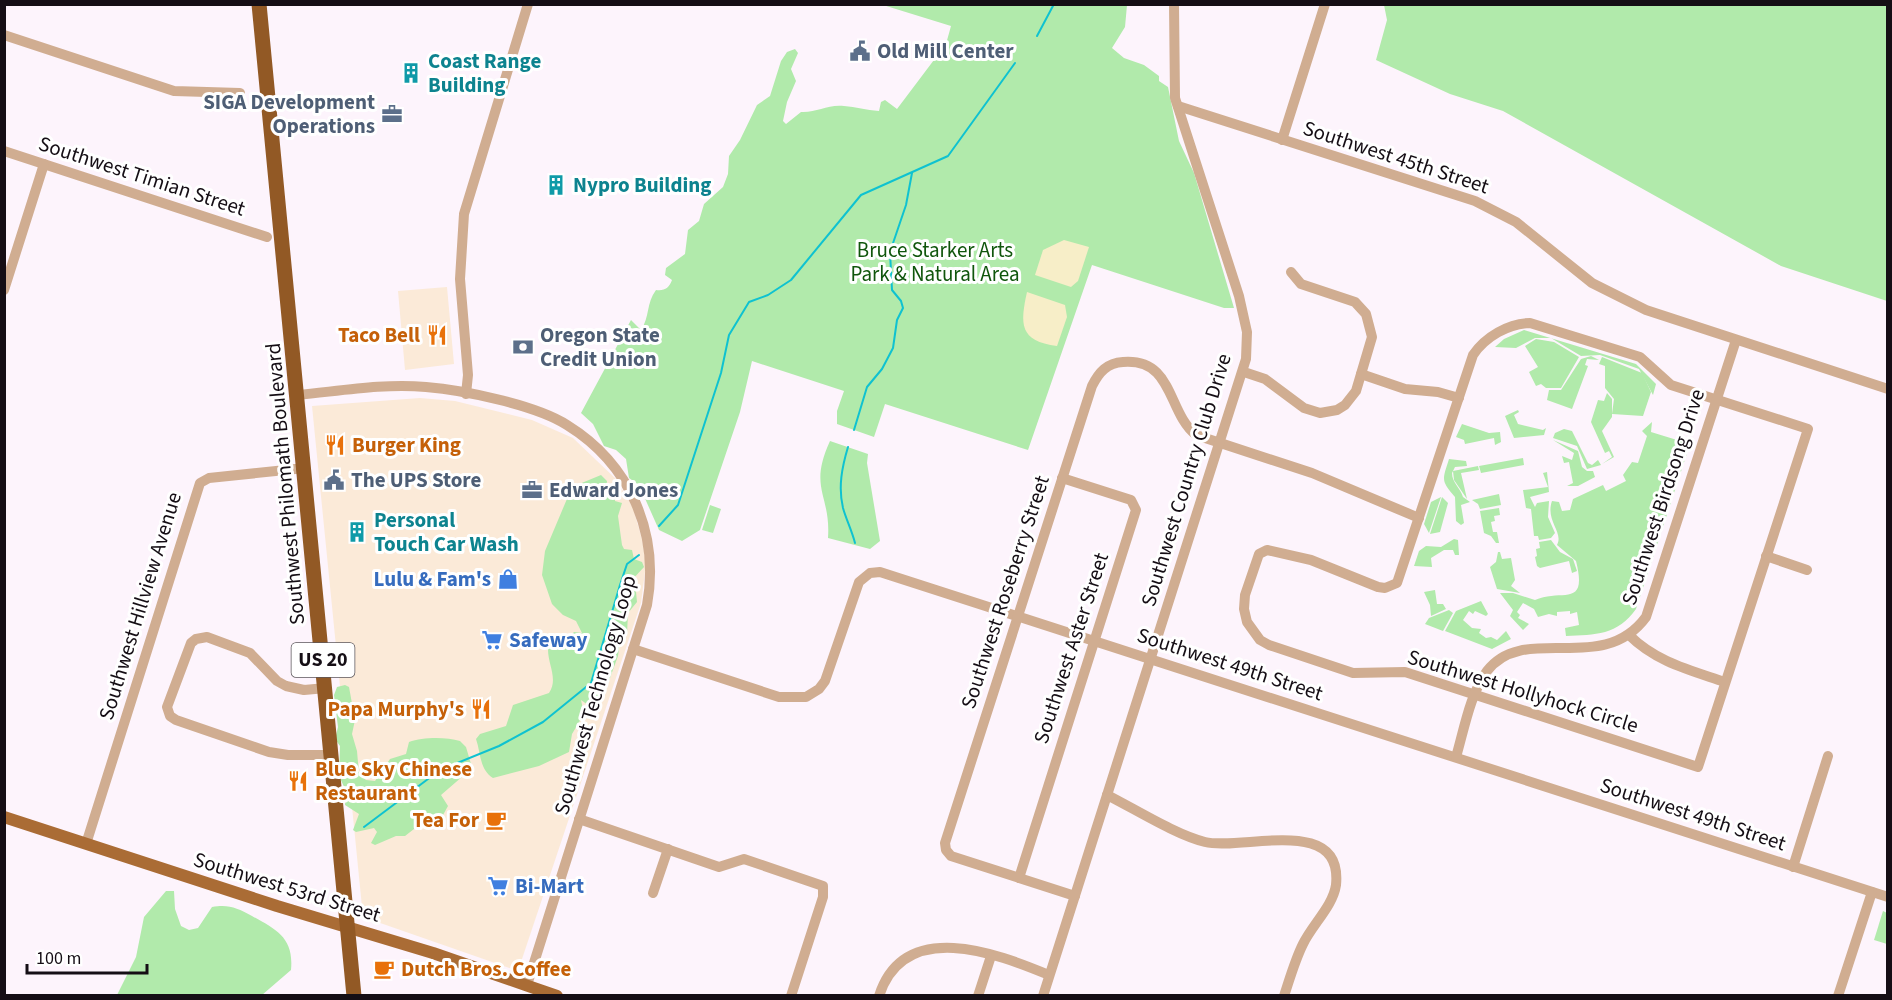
<svg xmlns="http://www.w3.org/2000/svg" width="1892" height="1000" viewBox="0 0 1892 1000" font-family="'Source Sans 3',sans-serif">
<style>
.commercial{fill:#fbead8}
.green{fill:#b1eaab}
.sand{fill:#f7eec8}
.lines{fill:none;stroke-linecap:round;stroke-linejoin:round}
.stream{stroke:#0fc2d0;stroke-width:2}
.minor{stroke:#d0ad91;stroke-width:10}
.major{stroke:#aa6c35;stroke-width:12}
.highway{stroke:#925925;stroke-width:15}
.labels{text-anchor:middle;dominant-baseline:central;stroke-width:6;stroke-linejoin:round;paint-order:stroke}
.shield{fill:#fff;stroke:#5b565b;stroke-width:1.5}
.shield-label{font-size:20px;font-weight:bold;fill:#150e15}
.service-label{font-size:21px;font-weight:bold;fill:#4e5e75;stroke:#fff;text-anchor:start}
.culture-label{font-size:21px;font-weight:bold;fill:#0d838f;stroke:#fff;text-anchor:start}
.street-label{font-size:21px;fill:#150e15;stroke:#fff}
.park-label{font-size:21px;fill:#10560c;stroke:#fff}
.food-label{font-size:21px;font-weight:bold;fill:#c56008;stroke:#fff;text-anchor:end}
.shop-label{font-size:21px;font-weight:bold;fill:#366cbe;stroke:#fff;text-anchor:start}
</style>
<rect width="100%" height="100%" fill="#fdf4fc"/>
<g class="commercial">
<path d="M447 287 454 364 405 370 398 291Z"/>
<path d="M420 398 455 401 532 420 573 438 616 479 633 508 642 539 646 564 641 603 518 971 363 917 312 406Z"/>
</g>
<g class="green">
<path d="M883 5H1127L1125 27 1112 48 1124 58 1144 65 1159 76V81L1168 87 1179 141 1194 173 1234 308H1224L1092 265 1028 450 885 404 874 437 837 424V411L844 391 752 361 740 412 700 530 682 541 659 530 639 485 629 478 626 459 616 450 604 446 593 424 581 413 631 320 641 330C650 317 646 303 656 290 665 291 669 288 672 280L665 275 666 268 685 254 688 230 699 221 704 204 723 187 728 174 729 156 740 140 757 105 770 96 781 61 787 52 795 49 798 53 791 69 796 81 787 102 783 121 786 124 801 112C816 113 828 104 844 106 856 107 866 110 879 111L881 102 885 100 897 109 946 44 951 26Z"/>
<path d="M1384 5H1887V301L1781 266 1503 111 1450 94 1376 60 1387 20Z"/>
<path d="M1524 330 1636 364 1656 384 1653 395 1639 369 1600 355 1581 356 1551 338H1535L1516 348 1495 347 1504 339Z"/>
<path d="M1536 339 1554 342 1579 357 1561 388H1546L1541 384 1536 386 1529 372 1538 367 1525 346Z"/>
<path d="M1591 356 1599 360 1587 359 1585 365 1588 366 1572 409 1547 400 1549 390H1561L1581 359Z"/>
<path d="M1602 357 1642 373 1651 392 1643 416 1612 414 1614 399 1605 388V366L1599 364Z"/>
<path d="M1607 393 1612 399V417L1602 431 1614 457 1602 464 1612 457 1609 451 1605 453 1591 422 1598 400 1604 401Z"/>
<path d="M1518 410 1519 412 1514 415 1518 424 1543 430 1546 428 1544 435 1514 438 1505 416Z"/>
<path d="M1652 422 1651 432 1690 444 1636 609C1618 635 1595 635 1566 636L1565 628 1579 625 1577 612 1570 614V611L1557 612V616L1549 614 1538 617 1534 609 1523 603 1517 612 1520 615 1518 618 1529 624 1523 630 1510 616 1513 610 1500 593H1513L1535 600C1562 588 1588 609 1576 561L1557 545C1564 532 1545 521 1552 501L1559 502 1562 511 1570 510 1573 499 1603 485 1606 491 1626 481 1623 475 1632 462 1638 463 1647 436 1642 431Z"/>
<path d="M1462 424 1489 433 1500 432 1501 442 1495 445 1494 438 1465 444 1464 440 1456 437Z"/>
<path d="M1564 429 1572 431 1588 463 1592 465 1598 460 1601 465 1587 469 1577 446 1553 438 1555 433Z"/>
<path d="M1553 440 1578 451 1582 467 1587 471H1593L1595 477 1578 486H1567L1573 483 1569 462 1564 463 1562 456 1572 460 1574 453Z"/>
<path d="M830 441 868 454 867 463 880 541 870 549 828 538C831 494 808 489 830 441Z"/>
<path d="M1523 458 1524 465 1481 473 1479 466Z"/>
<path d="M1449 459 1466 461 1467 466 1455 467 1452 473C1452 483 1460 487 1463 497L1470 502 1461 505 1464 523 1461 525 1456 521 1455 497C1441 480 1442 481 1449 459Z"/>
<path d="M1478 466 1479 470 1461 473 1467 499 1454 480 1453 471Z"/>
<path d="M1547 472 1549 492 1530 497 1535 507 1537 503 1549 501 1548 517 1555 533 1551 538 1539 540 1538 536H1534L1531 509 1526 508 1523 490 1548 487 1543 473Z"/>
<path d="M601 475 607 481 606 490 615 492V501L622 503 618 516 622 545 624 549 632 550 634 559 642 562 644 567 631 581 630 585 636 592 637 602 628 613 627 634 620 641 618 656 607 686 592 704 588 705 581 700 584 714 572 734 569 752 539 766 493 778C479 769 481 753 476 739L480 734 506 726 513 705 549 693C560 677 544 660 549 642L555 638 566 640 574 632 582 633 576 621 563 615 552 604 542 575 545 551 572 487Z"/>
<path d="M1499 494 1501 505 1480 509 1478 504 1472 500Z"/>
<path d="M1441 497 1429 533 1424 524 1431 502Z"/>
<path d="M1442 497 1448 503 1440 532 1430 534Z"/>
<path d="M710 505 721 509 713 533 702 530Z"/>
<path d="M1499 508 1500 515 1494 516 1495 521 1491 522 1493 532H1497L1499 543H1496L1491 536 1484 533 1480 511Z"/>
<path d="M1454 539 1458 540 1459 555H1455L1453 550H1444L1431 558 1432 567 1414 566 1419 551 1426 546 1441 547Z"/>
<path d="M1551 540 1560 552 1573 559 1577 571 1572 573 1569 561 1540 568 1537 566 1535 557 1537 556 1536 549 1540 548 1539 542Z"/>
<path d="M1498 552H1500L1502 559 1511 558 1515 580 1511 586 1520 593 1497 589 1490 567 1496 562Z"/>
<path d="M1435 590 1437 604H1443L1446 609 1431 616 1430 605 1424 592Z"/>
<path d="M1481 601 1488 614 1486 616 1475 611 1473 614 1469 611 1463 620 1472 628 1481 629 1479 633 1486 638 1491 637 1497 640 1506 631 1511 639 1492 649 1445 631 1456 611Z"/>
<path d="M1449 610 1453 613 1443 631 1425 624 1429 618Z"/>
<path d="M345 685 349 687 355 720 352 734 357 751 359 774 366 780 375 781 390 759 406 754 409 742C423 737 446 737 460 741L466 747 471 764 463 776 441 795 448 806 443 815 423 822 405 836H396L375 845 371 843 377 832 374 828 356 832 353 830 359 814 345 805 346 791 339 776 340 746 335 739 338 727 334 695 337 687Z"/>
<path d="M166 891H174L175 909 181 926 189 930 198 928 212 907C229 904 237 908 252 916 277 930 294 938 291 970L262 995H117L136 957 144 917Z"/>
<path d="M1883 911 1887 913V944L1874 940Z"/>
</g>
<g class="sand">
<path d="M1064 240 1089 247 1078 281 1071 287 1035 275 1043 250Z"/>
<path d="M1027 292 1065 305 1067 317 1057 346C1019 341 1020 324 1027 292Z"/>
</g>
<g class="lines">
<g class="stream">
<path d="M1037 36 1054 4"/>
<path d="M854 430 867 387 882 369 893 348 897 320 903 308 901 301 892 290 890 252 906 205 912 173"/>
<path d="M848 447C842 467 838 487 843 508 846 519 852 531 855 543"/>
<path d="M659 526 678 505 721 373 729 335 749 302 768 295 791 280 861 195 948 156 1015 63"/>
<path d="M364 827 440 770 499 746 543 722 591 683 620 585 627 564 639 555"/>
</g>
<g class="minor">
<path d="M4 35 174 91 240 93"/>
<path d="M1178 106 1475 201 1516 222 1592 283 1646 310 1888 389"/>
<path d="M1282 140 1325 4"/>
<path d="M4 151 267 237"/>
<path d="M4 290 44 164"/>
<path d="M1530 323 1640 357 1671 385 1808 429 1698 767 1405 672 1353 673 1269 645 1260 640 1247 622 1244 609 1245 595 1259 554 1267 550 1311 560 1378 587 1385 588 1397 583 1473 355C1485 337 1509 323 1530 323Z"/>
<path d="M1244 372 1265 379 1304 408 1320 413 1337 410 1345 405 1356 391 1372 337 1366 314 1355 302 1301 284 1291 272"/>
<path d="M1361 374 1405 389 1438 392 1459 398"/>
<path d="M466 394 468 375 460 279 464 214 528 4"/>
<path d="M298 395C340 391 384 383 426 387 463 390 536 405 567 425 630 464 660 533 647 605L527 985"/>
<path d="M1766 556 1807 570"/>
<path d="M1629 635C1656 662 1690 670 1725 682"/>
<path d="M633 649 779 697H806L819 689 825 681 859 582 870 573 880 572 1888 897"/>
<path d="M326 688 304 690 286 686 277 681 250 653 207 637 196 639 191 643 167 707 170 716 176 720 269 752 288 755H331"/>
<path d="M1456 757C1464 730 1470 694 1487 671 1524 622 1602 677 1646 617L1736 340"/>
<path d="M1107 795C1135 809 1176 835 1205 842 1243 851 1343 814 1336 885 1333 906 1312 925 1303 944 1295 960 1290 978 1284 996"/>
<path d="M579 819 719 867 744 859 823 886V897L791 996"/>
<path d="M86 844 200 483 209 478 305 468"/>
<path d="M1793 867 1828 756"/>
<path d="M1019 878 1136 510 1131 500 1062 478"/>
<path d="M653 893 668 849"/>
<path d="M1075 896 951 856 946 850 945 843 1092 386C1099 372 1107 363 1123 362 1174 358 1167 412 1196 435L1312 473 1419 518"/>
<path d="M879 996C904 918 996 953 1049 975"/>
<path d="M978 996 991 956"/>
<path d="M1043 996 1246 359 1247 332 1239 296 1175 98 1174 4"/>
<path d="M1838 996 1872 892"/>
</g>
<path class="major" d="M4 817 277 906 433 953 557 996"/>
<path class="highway" d="M259 4 354 996"/>
</g>
<defs>
<g id="civic-bare" transform="scale(1.62)"><path d="M-.6-6.5H3V-4.5H.6V-3L4-1V1h2V6H-6V1h2V-1L-.6-3ZM-1.2 2.5V6h2.4V2.5Z" fill="#5c6f8a" stroke="#fff" stroke-width="2.5" paint-order="stroke"/></g>
<g id="building-bare" transform="scale(1.62)"><path d="M-4-6H4V6H1V3H-1V6H-4ZM-2.5-4.3h1.7v1.8h-1.7ZM.8-4.3h1.7v1.8H.8ZM-2.5-1h1.7V.8h-1.7ZM.8-1h1.7V.8H.8Z" fill="#0f9aa8" stroke="#fff" stroke-width="2.5" paint-order="stroke"/></g>
<g id="office-bare" transform="scale(1.62)"><path d="M-6-3h4V-5.5h4V-3h4V5H-6ZM-1-4.5V-3h2v-1.5ZM-6 0V1H6V0Z" fill="#5c6f8a" stroke="#fff" stroke-width="2.5" paint-order="stroke"/></g>
<g id="restaurant-bare" transform="scale(1.62)"><path d="M-5-6h1v4h1v-4h1v4h1v-4h1v5L-1.5 .5V6h-2V.5L-5-1ZM5-6V6H3V1.5H1.5Q1.5-4 5-6Z" fill="#e8710a" stroke="#fff" stroke-width="2.5" paint-order="stroke"/></g>
<g id="bank-bare" transform="scale(1.62)"><path d="M-6-4H6V4H-6ZM0-2.3a2.3 2.3 0 1 0 0 4.6a2.3 2.3 0 1 0 0-4.6Z" fill="#5c6f8a" stroke="#fff" stroke-width="2.5" paint-order="stroke"/></g>
<g id="shop-bare" transform="scale(1.62)"><path d="M-5-2.5h2.3a2.7 3.5 0 0 1 5.4 0H5L5.5 6h-11ZM-1.5-2.5h3a1.5 2.3 0 0 0-3 0Z" fill="#3f7fe0" stroke="#fff" stroke-width="2.5" paint-order="stroke"/></g>
<g id="supermarket-bare" transform="scale(1.62)"><path d="M-6-5.5h2.5l.6 2H6L4.5 2H-2.5L-4.4-4H-6ZM-1.5 3.2a1.3 1.3 0 1 0 .1 0ZM3 3.2a1.3 1.3 0 1 0 .1 0Z" fill="#3f7fe0" stroke="#fff" stroke-width="2.5" paint-order="stroke"/></g>
<g id="cafe-bare" transform="scale(1.62)"><path d="M-5.5-4.5H6V0H3Q3 3.5 0 3.5H-2.5Q-5.5 3.5-5.5 0ZM3-3.2v2h1.7v-2ZM-6 4.5H4V6H-6Z" fill="#e8710a" stroke="#fff" stroke-width="2.5" paint-order="stroke"/></g>
</defs>
<g fill-rule="evenodd">
<use href="#civic-bare" x="860" y="51"/>
<use href="#building-bare" x="411" y="73"/>
<use href="#office-bare" x="392" y="114"/>
<use href="#building-bare" x="556" y="185"/>
<use href="#restaurant-bare" x="437" y="335"/>
<use href="#bank-bare" x="523" y="347"/>
<use href="#restaurant-bare" x="335" y="445"/>
<use href="#civic-bare" x="334" y="480"/>
<use href="#office-bare" x="532" y="490"/>
<use href="#building-bare" x="357" y="532"/>
<use href="#shop-bare" x="508" y="579"/>
<use href="#supermarket-bare" x="492" y="640"/>
<use href="#restaurant-bare" x="481" y="709"/>
<use href="#restaurant-bare" x="298" y="781"/>
<use href="#cafe-bare" x="496" y="820"/>
<use href="#supermarket-bare" x="498" y="886"/>
<use href="#cafe-bare" x="384" y="969"/>
</g>
<g class="labels">
<rect class="shield" x="291.5" y="643" width="63" height="34" rx="4.5"/>
<g class="shield-label">
<text x="323" y="660">US 20</text>
</g>
<g class="service-label">
<text x="877" y="51">Old Mill Center</text>
<text x="375" y="102" text-anchor="end">SIGA Development<tspan x="375" dy="24">Operations</tspan></text>
<text x="540" y="335">Oregon State<tspan x="540" dy="24">Credit Union</tspan></text>
<text x="351" y="480">The UPS Store</text>
<text x="549" y="490">Edward Jones</text>
</g>
<g class="culture-label">
<text x="428" y="61">Coast Range<tspan x="428" dy="24">Building</tspan></text>
<text x="573" y="185">Nypro Building</text>
<text x="374" y="520">Personal<tspan x="374" dy="24">Touch Car Wash</tspan></text>
</g>
<g class="street-label">
<text transform="translate(1396 157) rotate(18)">Southwest 45th Street</text>
<text transform="translate(142 176) rotate(18)">Southwest Timian Street</text>
<text transform="translate(1186 480) rotate(-73)">Southwest Country Club Drive</text>
<text transform="translate(285 484) rotate(-95)">Southwest Philomath Boulevard</text>
<text transform="translate(1663 497) rotate(-72)">Southwest Birdsong Drive</text>
<text transform="translate(1005 592) rotate(-72)">Southwest Roseberry Street</text>
<text transform="translate(140 606) rotate(-73)">Southwest Hillview Avenue</text>
<text transform="translate(1071 648) rotate(-72)">Southwest Aster Street</text>
<text transform="translate(1230 664) rotate(18)">Southwest 49th Street</text>
<text transform="translate(1523 691) rotate(17)">Southwest Hollyhock Circle</text>
<text transform="translate(595 695) rotate(-74)">Southwest Technology Loop</text>
<text transform="translate(1693 814) rotate(18)">Southwest 49th Street</text>
<text transform="translate(287 887) rotate(17)">Southwest 53rd Street</text>
</g>
<g class="park-label">
<text x="935" y="250">Bruce Starker Arts<tspan x="935" dy="24">Park &amp; Natural Area</tspan></text>
</g>
<g class="food-label">
<text x="420" y="335">Taco Bell</text>
<text x="352" y="445" text-anchor="start">Burger King</text>
<text x="464" y="709">Papa Murphy's</text>
<text x="315" y="769" text-anchor="start">Blue Sky Chinese<tspan x="315" dy="24">Restaurant</tspan></text>
<text x="479" y="820">Tea For</text>
<text x="401" y="969" text-anchor="start">Dutch Bros. Coffee</text>
</g>
<g class="shop-label">
<text x="491" y="579" text-anchor="end">Lulu &amp; Fam's</text>
<text x="509" y="640">Safeway</text>
<text x="515" y="886">Bi-Mart</text>
</g>
</g>
<rect width="1892" height="1000" fill="none" stroke="#150e15" stroke-width="12"/>
<path d="M27 964v9h120v-9" fill="none" stroke="#150e15" stroke-width="3"/>
<text x="36" y="964" font-size="18" fill="#150e15" stroke="#ffffff" stroke-width="4.5" paint-order="stroke">100 m</text>
</svg>
